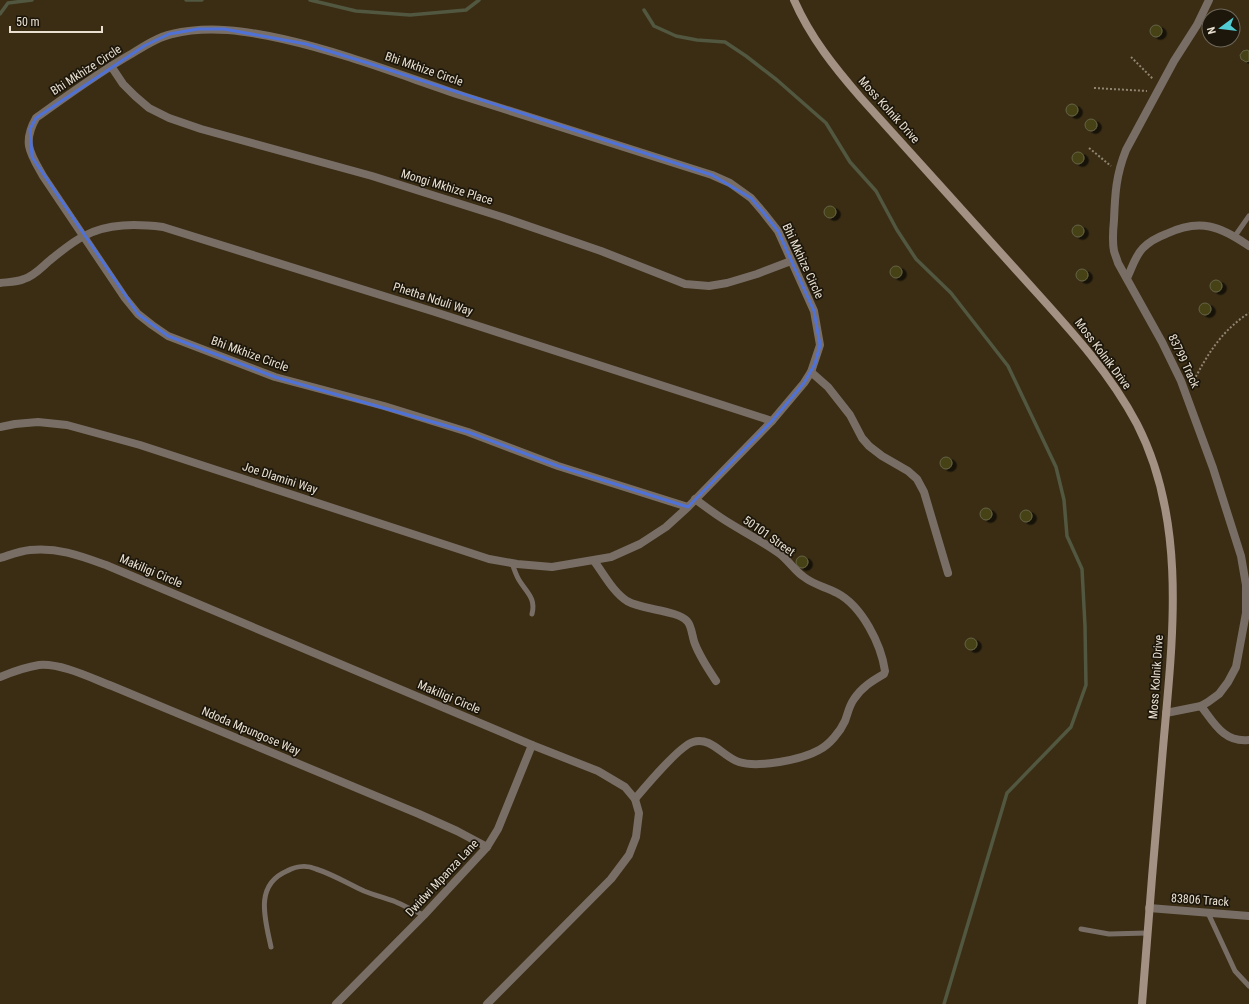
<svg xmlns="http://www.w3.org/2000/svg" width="1249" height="1004" viewBox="0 0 1249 1004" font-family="'Roboto Condensed',sans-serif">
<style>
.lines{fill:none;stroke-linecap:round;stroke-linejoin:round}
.stream{stroke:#525740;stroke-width:3.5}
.building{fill:#474314;stroke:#646346;filter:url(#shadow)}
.path{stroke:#908571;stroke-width:2;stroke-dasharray:2 2;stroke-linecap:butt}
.service{stroke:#796e65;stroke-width:5}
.minor{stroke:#796e65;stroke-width:8}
.tertiary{stroke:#796e65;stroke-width:8}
.secondary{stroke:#a39183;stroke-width:8}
.marked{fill:none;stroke:#5072d6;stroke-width:3;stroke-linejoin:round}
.labels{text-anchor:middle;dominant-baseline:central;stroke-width:3.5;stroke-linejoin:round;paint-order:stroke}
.street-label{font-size:12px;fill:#e9e0d1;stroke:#1c160b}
</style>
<defs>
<filter id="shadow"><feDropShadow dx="4.5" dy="2.5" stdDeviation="0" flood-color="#0009"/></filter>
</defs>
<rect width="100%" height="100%" fill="#3a2d14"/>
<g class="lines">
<g class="stream">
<path d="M186 0H202"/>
<path d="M310 0 356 11 410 15 466 10 479 0"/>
<path d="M644 10 654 26 676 36 697 40 725 42 746 56 777 80 826 123 850 162 876 191 897 230 916 259 951 293 1008 366 1056 467 1064 500 1067 536 1082 569 1085 626 1086 685 1071 727 1007 793 944 1004"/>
<path d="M0 14 8 3 32 0"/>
</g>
</g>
<g class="building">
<circle cx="1156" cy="31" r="6"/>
<path d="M1247 50 1249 51V61L1246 62 1241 59 1240 55 1243 51Z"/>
<circle cx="1072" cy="110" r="6"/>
<circle cx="1091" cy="125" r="6"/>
<circle cx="1078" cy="158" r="6"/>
<circle cx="830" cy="212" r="6"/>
<circle cx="1078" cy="231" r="6"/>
<circle cx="896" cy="272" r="6"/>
<circle cx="1082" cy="275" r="6"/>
<circle cx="1216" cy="286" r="6"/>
<circle cx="1205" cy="309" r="6"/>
<circle cx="946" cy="463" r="6"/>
<circle cx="986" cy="514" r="6"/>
<circle cx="1026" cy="516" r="6"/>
<circle cx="802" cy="562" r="6"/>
<circle cx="971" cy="644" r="6"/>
</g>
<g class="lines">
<g class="path">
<path d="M1131 57 1153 79"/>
<path d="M1094 88 1147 91"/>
<path d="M1089 148 1111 166"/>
<path d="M1192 384C1207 355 1221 331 1249 313"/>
</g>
<g class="service">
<path d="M1235 236 1249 216"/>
<path d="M512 563C514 569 516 575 519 580 527 593 536 598 532 614"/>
<path d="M1208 913 1235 971 1249 986"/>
<path d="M1081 929 1109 934 1147 933"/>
<path d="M271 947C265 919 254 885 287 871 296 866 307 865 316 869 332 874 349 884 364 891 374 895 385 898 396 902 405 906 414 911 424 915"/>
</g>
<g class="minor">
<path d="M111 66 123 84 135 96 149 108 169 118 201 129 372 176 502 217 601 251 685 284 709 286 727 283 757 274 791 261"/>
<path d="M1127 278C1132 268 1135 256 1143 248 1149 242 1158 237 1166 234 1200 218 1220 226 1249 246"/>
<path d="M0 283C8 282 17 282 24 279 34 276 41 268 49 261 60 252 72 242 84 236 108 223 137 224 163 227L435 312 772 421"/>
<path d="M811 372 828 387 850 415 862 438 869 446 882 456 908 471 917 479 924 492 948 573"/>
<path d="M0 427 15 424 38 422 67 425 140 445 489 559 517 564 552 567 611 557 640 544 666 527 688 507 772 421 804 383 811 372 820 345 814 311 778 231 763 212 751 198 730 183 712 175C629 149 546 123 463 96 403 76 345 53 283 39 246 31 209 25 172 34 158 37 144 46 133 53 99 72 68 95 36 118 22 143 30 153 43 176L125 298 138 314 152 325 168 336 275 377 384 406 468 432 558 466 688 507"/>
<path d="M0 558C10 555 20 551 30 550 58 547 81 556 106 565L532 745 598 771 625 787 635 799 639 813 636 837 629 855 611 879 487 1004"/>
<path d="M594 561C604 574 613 592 627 601 642 610 677 610 687 621 692 626 692 637 695 644 700 657 708 669 716 681"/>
<path d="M0 677C12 672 26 667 39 665 61 663 91 678 112 686L419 814 457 831 487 847"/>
<path d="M1201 706C1214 723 1224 743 1249 740"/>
<path d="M1166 713 1201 706 1208 702 1219 694 1228 682 1236 667 1246 613V585L1241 556 1213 468 1181 381 1162 342 1118 263C1117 259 1115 255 1114 251 1112 241 1113 230 1114 220 1115 194 1116 175 1126 150L1174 61 1197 25 1209 0"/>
<path d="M635 799C646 786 679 746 693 742 711 736 723 757 739 762 758 768 801 760 819 750 829 745 840 732 845 721 848 713 849 706 854 699 862 687 872 681 884 674L885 671C881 644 862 606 837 593 826 587 814 585 804 577 795 571 789 561 780 554 761 540 739 530 720 517 711 511 703 505 695 499"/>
<path d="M336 1004 424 915 487 847 498 829 532 745"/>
</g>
<path class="tertiary" d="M1149 908 1249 916"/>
<path class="secondary" d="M794 0C810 37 835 68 861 98 913 156 966 214 1018 272 1061 320 1107 367 1137 424 1190 527 1171 650 1162 760 1155 841 1148 923 1142 1004"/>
</g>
<path class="marked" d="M198 29H224L306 44 371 64 712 175 751 198 763 212 778 231 814 311 820 345 815 364 804 383 772 421 688 507 558 466 468 432 275 377 168 336 138 314 32 157 30 129 36 118 144 46 169 34Z"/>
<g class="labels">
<g class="street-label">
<text transform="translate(424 69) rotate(19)">Bhi Mkhize Circle</text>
<text transform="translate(86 70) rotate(-33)">Bhi Mkhize Circle</text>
<text transform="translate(889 110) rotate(48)">Moss Kolnik Drive</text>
<text transform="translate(447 187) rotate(17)">Mongi Mkhize Place</text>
<text transform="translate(803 261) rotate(65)">Bhi Mkhize Circle</text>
<text transform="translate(433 299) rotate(18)">Phetha Nduli Way</text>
<text transform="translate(250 354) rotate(20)">Bhi Mkhize Circle</text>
<text transform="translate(1103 354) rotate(53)">Moss Kolnik Drive</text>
<text transform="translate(1184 361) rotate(65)">83799 Track</text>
<text transform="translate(280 478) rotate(18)">Joe Dlamini Way</text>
<text transform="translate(769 536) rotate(35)">50101 Street</text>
<text transform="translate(151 571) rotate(23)">Makiligi Circle</text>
<text transform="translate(1156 677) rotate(-86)">Moss Kolnik Drive</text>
<text transform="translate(449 697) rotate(23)">Makiligi Circle</text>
<text transform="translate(251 731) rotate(23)">Ndoda Mpungose Way</text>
<text transform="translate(442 878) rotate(-47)">Dwidwi Mpanza Lane</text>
<text transform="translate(1200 900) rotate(4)">83806 Track</text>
</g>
</g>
<g transform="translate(1221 28) rotate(255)"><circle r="19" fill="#1c160b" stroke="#6e675a"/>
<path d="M0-3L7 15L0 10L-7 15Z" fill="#51ccd3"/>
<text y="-6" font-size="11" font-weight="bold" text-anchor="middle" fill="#e9e0d1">N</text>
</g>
<path d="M10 26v6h92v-6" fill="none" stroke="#e9e0d1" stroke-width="2"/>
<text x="16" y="26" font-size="12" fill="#e9e0d1" stroke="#1c160b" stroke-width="3" paint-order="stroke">50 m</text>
</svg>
